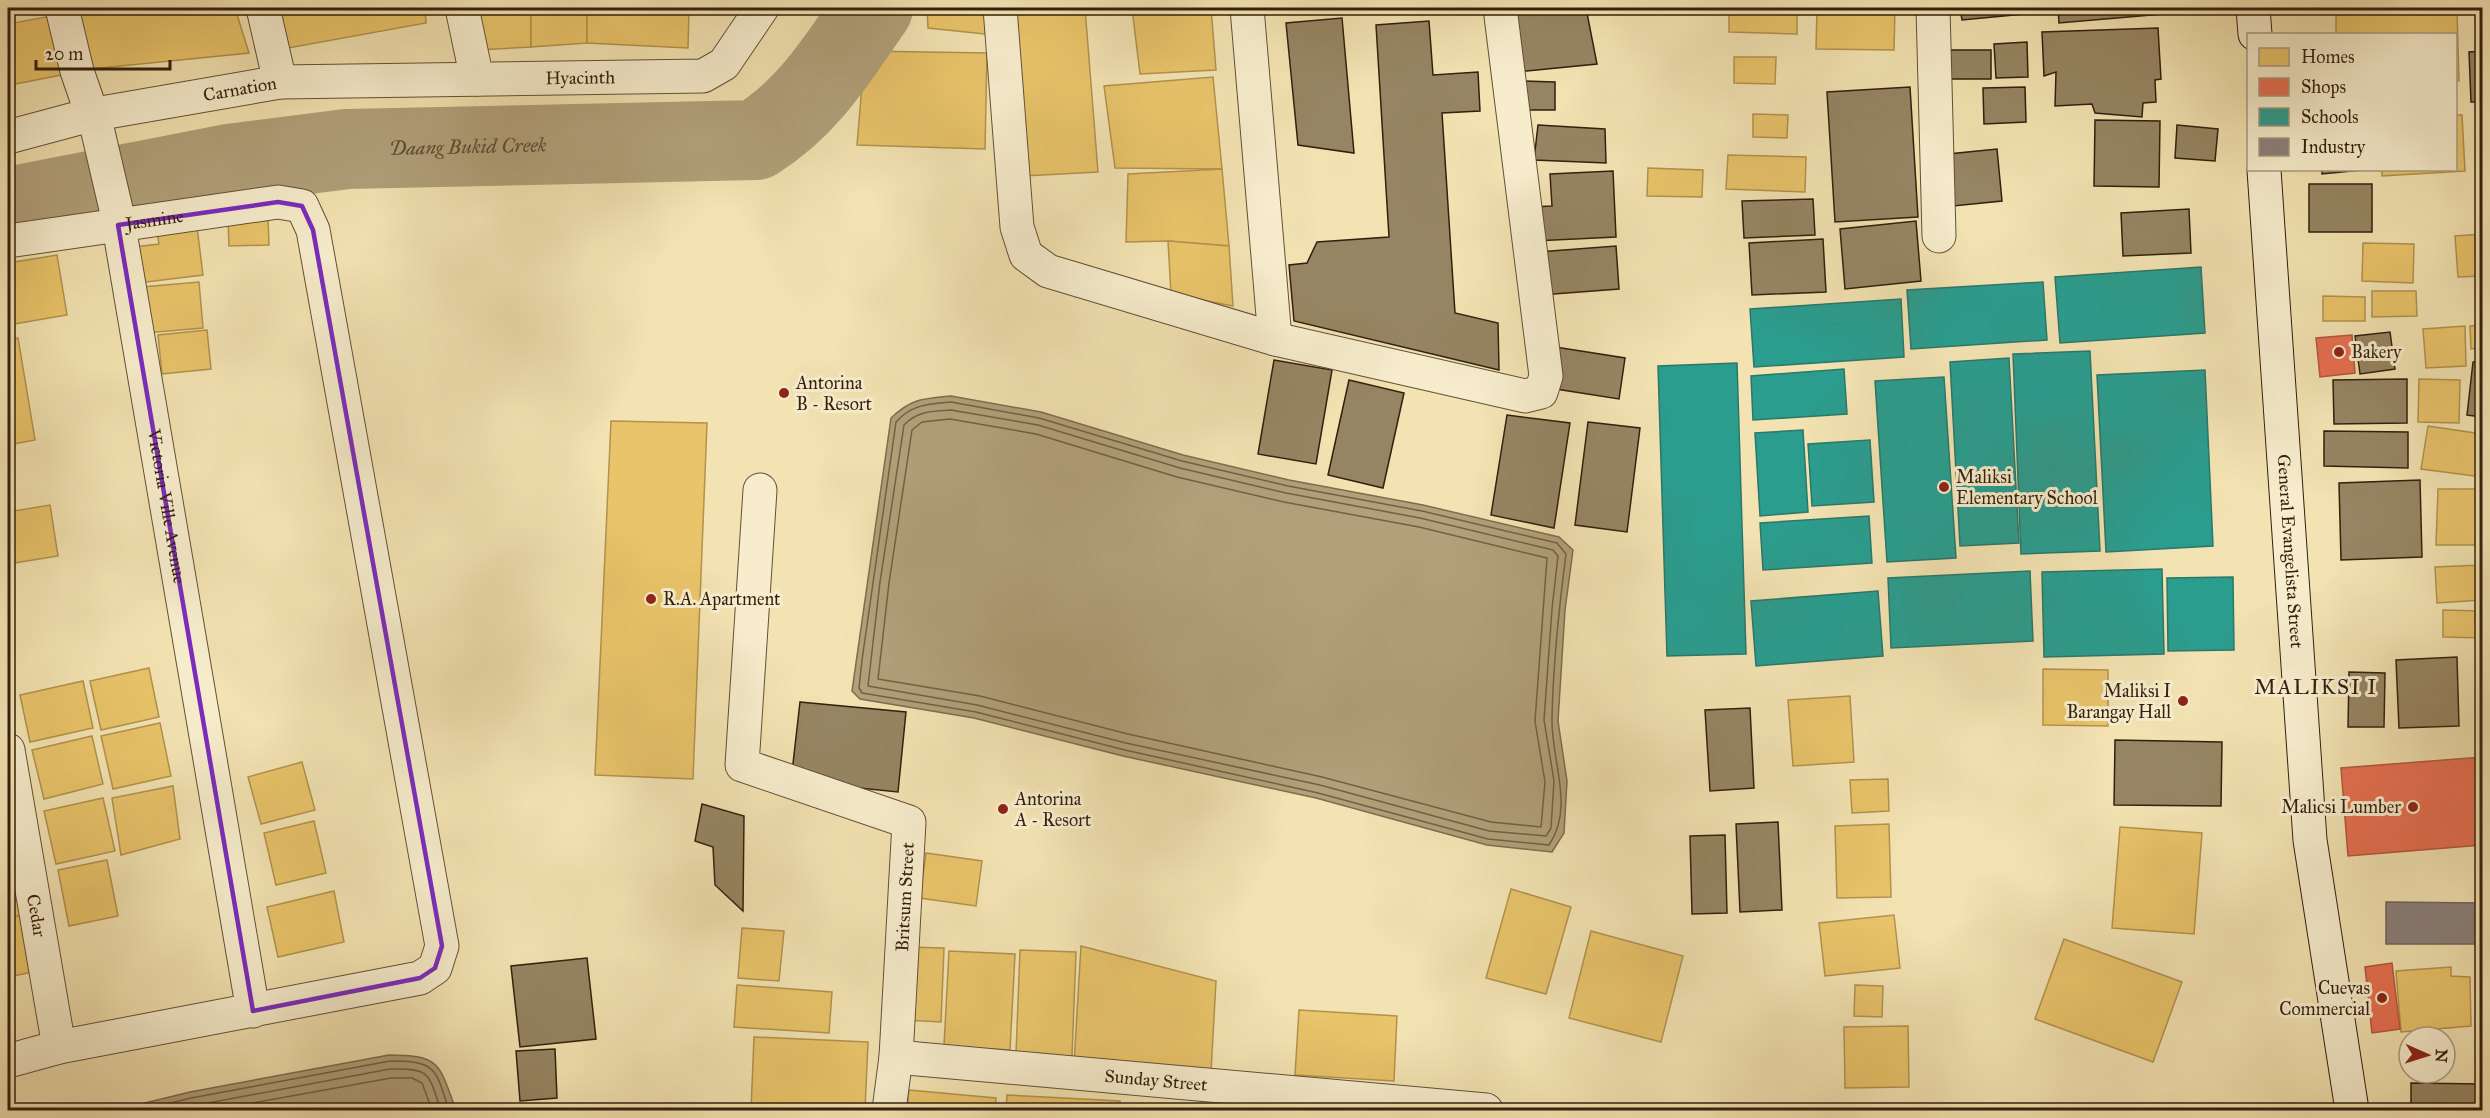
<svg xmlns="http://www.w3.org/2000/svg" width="2490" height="1118" viewBox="0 0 2490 1118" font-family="'IM FELL Great Primer',serif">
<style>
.water{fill:#b1a07a;stroke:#7e6c4f;stroke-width:1.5}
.homes{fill:#e9c46a;stroke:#b2924e;stroke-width:1.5}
.shops{fill:#e76f51;stroke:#b1573d;stroke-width:1.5}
.schools{fill:#2a9d8f;stroke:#2c7768;stroke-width:1.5}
.industry{fill:#8a817c;stroke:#70645b;stroke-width:1.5}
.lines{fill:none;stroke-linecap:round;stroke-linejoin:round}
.shore{stroke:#726044;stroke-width:1.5}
.river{stroke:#b1a07a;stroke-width:80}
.building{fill:#968563;stroke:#321f0e;stroke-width:1.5}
.street-casing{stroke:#625037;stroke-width:35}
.secondary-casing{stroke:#321f0e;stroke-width:35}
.street{stroke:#f7edcd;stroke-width:33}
.secondary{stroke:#f7edcd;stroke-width:33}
.marked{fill:none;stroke:#7b2cbf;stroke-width:4.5;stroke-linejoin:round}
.poi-dot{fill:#8f2418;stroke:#f7edcd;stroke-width:2}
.labels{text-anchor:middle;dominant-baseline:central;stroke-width:6;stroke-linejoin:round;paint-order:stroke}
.street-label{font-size:18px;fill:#321f0e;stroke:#f7edcd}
.poi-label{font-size:18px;fill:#321f0e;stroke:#f7edcd;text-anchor:start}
.water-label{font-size:20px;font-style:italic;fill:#5e4c34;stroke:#f7edcd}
.quarter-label{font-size:21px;letter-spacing:1.5px;fill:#321f0e;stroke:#f7edcd}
</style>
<rect width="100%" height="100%" fill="#f3e3b2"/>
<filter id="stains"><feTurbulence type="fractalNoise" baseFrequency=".00333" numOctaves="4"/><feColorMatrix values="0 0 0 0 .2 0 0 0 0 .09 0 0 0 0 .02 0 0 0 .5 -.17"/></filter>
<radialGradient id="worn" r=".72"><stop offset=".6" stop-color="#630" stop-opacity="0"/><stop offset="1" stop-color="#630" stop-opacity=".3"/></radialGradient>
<g class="water">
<path d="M951 396 1041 412 1183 455 1289 480 1423 505 1559 537 1573 550 1565 610 1558 721 1567 781 1564 833 1552 852 1487 845 1316 798 1123 756 974 718 860 699 852 691 891 418C912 398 923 399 951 396Z"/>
<path d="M389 1055C442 1055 439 1065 456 1110H131L145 1103 190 1092Z"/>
</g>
<g class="homes">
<path d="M80 8H235L249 53 81 70Z"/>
<path d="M273 8H425L426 23 283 49Z"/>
<path d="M470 8H531V47L478 50Z"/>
<path d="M531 8H587V43L531 47Z"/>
<path d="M587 8H689L688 48 587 43Z"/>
<path d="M927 8H992L994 35 928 28Z"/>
<path d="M1006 8H1085L1098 172 1024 176Z"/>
<path d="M1132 8H1211L1216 70 1140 74Z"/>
<path d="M1729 8H1797V34L1729 32Z"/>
<path d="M1817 8H1895L1894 50 1816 49Z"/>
<path d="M2457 11 2459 81H2456V34H2336V15Z"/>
<path d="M51 16 62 75 10 85 8 73V24Z"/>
<path d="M865 51 987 53 985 149 857 145Z"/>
<path d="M1734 57H1776L1775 84 1734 83Z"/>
<path d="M1213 77 1222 169 1115 168 1104 86Z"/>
<path d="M1753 114 1788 115 1787 138 1753 137Z"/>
<path d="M2456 115H2462L2465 171 2382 176V170H2456Z"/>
<path d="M1728 155 1806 157 1805 192 1726 189Z"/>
<path d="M1648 168 1703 170 1702 197 1647 196Z"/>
<path d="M1222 169 1229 246 1168 241 1126 242 1128 174Z"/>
<path d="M268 218 269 245 229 246 228 220Z"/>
<path d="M197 227 203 275 138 283 134 247 159 244 157 232Z"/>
<path d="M2482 234V276L2458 277 2455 236Z"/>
<path d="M1168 241 1229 246 1233 306 1171 294Z"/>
<path d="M2363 243 2414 244 2413 283 2362 281Z"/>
<path d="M57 255 67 315 8 325V263Z"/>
<path d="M199 282 203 328 146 333 142 287Z"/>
<path d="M2372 291H2416L2417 316 2372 317Z"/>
<path d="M2323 296 2365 297V321H2323Z"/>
<path d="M2482 325V348L2471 349 2470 326Z"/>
<path d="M2465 326 2466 366 2426 368 2423 329Z"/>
<path d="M207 330 211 369 162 374 158 335Z"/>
<path d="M18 338 35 440 8 445V340Z"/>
<path d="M2419 379 2460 380 2459 423 2418 422Z"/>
<path d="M611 421 707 423 693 779 595 775Z"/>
<path d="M2428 426 2482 434V477L2421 469Z"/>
<path d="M2438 489H2478L2476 545H2436Z"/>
<path d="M50 505 58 556 8 564V512Z"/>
<path d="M2482 565V600L2437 603 2435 567Z"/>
<path d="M2443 610 2482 611V638L2443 637Z"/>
<path d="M149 668 159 717 101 730 90 681Z"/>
<path d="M2043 669 2108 670V726L2043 725Z"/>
<path d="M83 681 93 728 30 742 20 695Z"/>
<path d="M1850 696 1854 762 1793 766 1788 700Z"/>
<path d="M160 723 171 776 113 789 101 736Z"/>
<path d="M92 736 103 784 44 799 32 750Z"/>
<path d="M302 762 315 810 261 824 248 777Z"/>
<path d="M1888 779 1889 811 1852 813 1850 780Z"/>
<path d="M173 786 180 839 121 855 112 798Z"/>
<path d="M103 798 115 851 56 864 44 811Z"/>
<path d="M314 821 326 873 276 885 264 833Z"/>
<path d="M1889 824 1891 897 1837 898 1835 826Z"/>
<path d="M2120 827 2202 833 2194 934 2112 928Z"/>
<path d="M8 849H13L20 892 8 894Z"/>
<path d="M926 853 982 861 976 906 920 898Z"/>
<path d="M107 860 118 916 69 926 58 870Z"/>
<path d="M1511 889 1571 907 1546 994 1486 978Z"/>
<path d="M334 891 344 942 278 957 267 907Z"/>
<path d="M20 892 24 915 8 918V894Z"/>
<path d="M24 915 38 971 8 977V918Z"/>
<path d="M1894 915 1900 968 1825 976 1819 923Z"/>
<path d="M742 928 784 931 779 981 738 978Z"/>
<path d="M1591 931 1683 956 1661 1042 1569 1018Z"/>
<path d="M2064 939 2182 982 2153 1062 2035 1019Z"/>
<path d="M1081 946 1216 981 1211 1072 1074 1064Z"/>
<path d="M907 947 944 948 941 1022 904 1020Z"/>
<path d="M1020 950 1076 952 1072 1056 1016 1054Z"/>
<path d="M949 951 1015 954 1010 1050 944 1046Z"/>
<path d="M2481 962H2482V985H2480Z"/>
<path d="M2451 967V976L2470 977 2471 1026 2401 1032 2396 971Z"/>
<path d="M737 985 832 992 829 1033 734 1027Z"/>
<path d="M1855 985 1883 986 1882 1017 1854 1016Z"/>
<rect x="2480" y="997" width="2" height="76"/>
<path d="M1299 1010 1397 1016 1394 1081 1295 1075Z"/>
<path d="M1908 1026 1909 1087 1845 1088 1844 1027Z"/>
<path d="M754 1037 868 1042 865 1110H751Z"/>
<path d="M909 1090 996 1098 995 1110H907Z"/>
<path d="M1007 1095 1120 1101V1110H1006Z"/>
<path d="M2291 1103 2292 1110H2250Z"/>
<path d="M1855 1105 1916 1109V1110H1855Z"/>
<path d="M1131 1108 1176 1110H1131Z"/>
</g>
<g class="shops">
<path d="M2352 335 2355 373 2320 377 2316 338Z"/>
<path d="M2482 757V845L2348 856 2341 768Z"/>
<path d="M2392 963 2400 1029 2372 1033 2365 967Z"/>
</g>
<g class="schools">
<path d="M2201 267 2205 333 2060 343 2055 277Z"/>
<path d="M2043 282 2047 340 1911 349 1907 290Z"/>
<path d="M1901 299 1904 357 1754 367 1750 309Z"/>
<path d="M2090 351 2100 551 2021 554 2013 354Z"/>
<path d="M2009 358 2019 543 1960 546 1950 362Z"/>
<path d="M1737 363 1746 654 1667 656 1658 366Z"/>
<path d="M1844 369 1847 414 1753 420 1751 376Z"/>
<path d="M2205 370 2213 546 2106 552 2097 375Z"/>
<path d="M1944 377 1956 558 1887 562 1875 381Z"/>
<path d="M1803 430 1808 512 1760 516 1755 433Z"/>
<path d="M1870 440 1874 502 1812 506 1808 444Z"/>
<path d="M1869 516 1872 563 1763 570 1760 523Z"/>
<path d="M2162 569 2164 654 2044 657 2042 572Z"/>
<path d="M2030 571 2033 641 1891 648 1888 578Z"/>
<path d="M2233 577 2234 650 2168 651 2167 578Z"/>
<path d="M1878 591 1883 656 1756 666 1751 601Z"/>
</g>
<path class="industry" d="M2386 902 2482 903V944H2386Z"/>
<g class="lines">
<g class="shore">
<path d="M951 402 1039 418 1182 461 1288 486 1422 511 1557 543 1566 554C1559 608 1553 664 1552 719 1551 761 1575 807 1549 845L1488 839 1318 793 1125 750 976 712 862 693 859 688 862 660 896 422C912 404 929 404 951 402Z"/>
<path d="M951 410 1038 425 1180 468 1286 493 1420 518 1553 550 1558 556 1552 609 1544 720 1554 781 1551 828 1546 836 1489 831 1320 785 1126 743 977 705 868 686 880 582 904 425C917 411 932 411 951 410Z"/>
<path d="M950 419 1036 434 1177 477 1284 502 1419 527 1547 558 1535 721 1545 782 1541 827 1491 822 1322 777 1128 734 980 696 878 679 889 583 912 430 922 422Z"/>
<path d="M143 1110 191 1098 390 1061C438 1061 435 1069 449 1110"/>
<path d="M171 1110 390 1069C432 1068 428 1074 441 1110"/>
<path d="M214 1110 391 1078H412L422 1083 432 1110"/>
</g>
<path class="river" id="s1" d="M8 207 229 164 347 149 756 140C810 106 837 59 873 8"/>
</g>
<g class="building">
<path d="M1307 8H1356V9L1307 14Z"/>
<path d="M1508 8H1586L1597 64 1517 72Z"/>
<path d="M1960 8H2023L2024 14 1962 20Z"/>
<path d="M2058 8H2208L2209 10 2059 23Z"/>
<path d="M1342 18 1354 153 1298 145 1286 23Z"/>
<path d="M1429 21 1433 75 1478 72 1480 111 1442 113 1455 313 1498 323 1499 370 1294 321 1289 265 1307 263 1317 242 1389 237 1376 25Z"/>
<path d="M2158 28 2161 79 2155 80 2156 102 2143 103 2142 117 2095 113 2092 104 2055 106 2056 72 2044 76 2042 32Z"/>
<path d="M2027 42 2028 77 1996 78 1994 44Z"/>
<rect x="1942" y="50" width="49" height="29"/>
<path d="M2482 51V102H2471L2469 52Z"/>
<path d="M1520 81 1555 82V110H1520Z"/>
<path d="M1910 87 1918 217 1835 222 1827 92Z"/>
<path d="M2025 87 2026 122 1984 124 1983 88Z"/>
<path d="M2095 120 2160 121 2159 187 2094 186Z"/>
<path d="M1538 125 1605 129 1606 163 1534 160Z"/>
<path d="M2177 125 2218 129 2215 161 2175 158Z"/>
<path d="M1997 149 2002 201 1953 206 1948 154Z"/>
<path d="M2322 170H2362L2322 174Z"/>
<path d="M1613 171 1616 237 1534 241 1532 207 1552 206 1550 174Z"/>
<rect x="2309" y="184" width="63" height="48"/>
<path d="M1813 199 1815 235 1744 238 1742 201Z"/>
<path d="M2189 209 2191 253 2123 256 2121 213Z"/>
<path d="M1916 221 1921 281 1845 289 1840 229Z"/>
<path d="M1823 239 1826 292 1752 295 1749 243Z"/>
<path d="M1616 246 1619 289 1541 295 1538 252Z"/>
<path d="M2390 332 2395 369 2360 374 2355 336Z"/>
<path d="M1549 346 1625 358 1619 399 1556 389Z"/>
<path d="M1274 360 1332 370 1316 464 1258 454Z"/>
<path d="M2482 360V417L2467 415 2473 362Z"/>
<path d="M2407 379V423L2334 424 2333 380Z"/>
<path d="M1349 380 1404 393 1383 488 1328 475Z"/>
<path d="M1507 415 1570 423 1554 528 1491 515Z"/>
<path d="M1588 422 1640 428 1627 532 1575 525Z"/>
<path d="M2324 431 2408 432V468L2324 466Z"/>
<path d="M2420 480 2422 557 2341 560 2339 483Z"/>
<path d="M2457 657 2459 726 2399 728 2396 660Z"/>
<path d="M2349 672 2385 673 2384 727H2348Z"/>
<path d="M800 702 906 712 898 792 791 781Z"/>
<path d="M1750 708 1754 788 1710 791 1705 710Z"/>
<path d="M2115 740 2222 742 2221 806 2114 805Z"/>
<path d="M702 804 744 816 743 911 715 885 713 847 695 841Z"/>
<path d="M1778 822 1782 910 1740 912 1736 824Z"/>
<path d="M1725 835 1727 913 1692 914 1690 836Z"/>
<path d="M587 958 596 1039 520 1047 511 966Z"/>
<path d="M555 1049 557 1098 520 1101 516 1051Z"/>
<path d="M2411 1083 2482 1084V1110H2411Z"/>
</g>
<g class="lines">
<g class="street-casing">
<g id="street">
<path id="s2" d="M62 8 77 71 98 132 116 209 253 1011"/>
<path d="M263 8 280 82"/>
<path d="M462 8 477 79"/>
<path d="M1000 8 1017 227 1026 255 1048 271 1275 339 1525 396 1541 392 1546 376 1500 8"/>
<path d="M1247 8 1275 339"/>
<path d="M1933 8 1939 236"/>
<path id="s3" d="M8 137 90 115 280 82 703 76 724 64 762 8"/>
<path id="s4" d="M8 241 278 202 302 206 313 230 442 946 435 968 420 978 59 1047 8 1061"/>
<path d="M760 490 742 765 909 822 896 1057 889 1110"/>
<path id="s5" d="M8 750 59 1047"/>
<path id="s6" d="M896 1057 1486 1110"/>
</g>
</g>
<g class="secondary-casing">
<g id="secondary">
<path d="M2253 8 2255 34"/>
<path id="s7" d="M2264 170 2310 840 2352 1110"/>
</g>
</g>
<use href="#street" class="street"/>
<use href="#secondary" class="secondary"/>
</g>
<path class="marked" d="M278 202 302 206 313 230 442 946 435 968 420 978 253 1011 118 225Z"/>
<g class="poi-dot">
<circle cx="2339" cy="352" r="6"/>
<circle cx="784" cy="393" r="6"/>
<circle cx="1944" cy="487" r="6"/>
<circle cx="651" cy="599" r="6"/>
<circle cx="2183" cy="701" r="6"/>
<circle cx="2413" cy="807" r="6"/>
<circle cx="1003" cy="809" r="6"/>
<circle cx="2382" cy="998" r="6"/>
</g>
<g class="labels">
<g class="street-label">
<text stroke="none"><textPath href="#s3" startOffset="578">Hyacinth</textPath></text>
<text stroke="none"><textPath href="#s3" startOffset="237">Carnation</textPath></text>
<text stroke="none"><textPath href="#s4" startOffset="148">Jasmine</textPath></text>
<text stroke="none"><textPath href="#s2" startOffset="510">Victoria Ville Avenue</textPath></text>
<text stroke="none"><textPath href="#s7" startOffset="382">General Evangelista Street</textPath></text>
<text transform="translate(905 897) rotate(-87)">Britsum Street</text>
<text stroke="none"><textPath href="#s5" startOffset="168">Cedar</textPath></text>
<text stroke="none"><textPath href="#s6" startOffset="261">Sunday Street</textPath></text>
</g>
<g class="poi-label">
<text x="2351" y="352">Bakery</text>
<text x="796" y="383">Antorina<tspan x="796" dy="21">B - Resort</tspan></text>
<text x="1956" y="477">Maliksi<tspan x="1956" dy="21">Elementary School</tspan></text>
<text x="663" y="599">R.A. Apartment</text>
<text x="2171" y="691" text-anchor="end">Maliksi I<tspan x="2171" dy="21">Barangay Hall</tspan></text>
<text x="1015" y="799">Antorina<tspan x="1015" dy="21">A - Resort</tspan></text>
<text x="2401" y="807" text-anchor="end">Malicsi Lumber</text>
<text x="2370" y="988" text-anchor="end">Cuevas<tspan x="2370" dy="21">Commercial</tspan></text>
</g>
<g class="water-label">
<text stroke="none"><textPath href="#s1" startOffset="465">Daang Bukid Creek</textPath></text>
</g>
<g class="quarter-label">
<text x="2316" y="687">MALIKSI I</text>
</g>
</g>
<rect width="2490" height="1118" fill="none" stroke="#f3e3b2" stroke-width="30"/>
<rect x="9" y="9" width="2472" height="1100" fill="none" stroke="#321f0e" stroke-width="3"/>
<rect x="15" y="15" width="2460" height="1088" fill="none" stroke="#321f0e" stroke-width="1.5"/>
<rect x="2247" y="33" width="210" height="138" fill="#f7edcd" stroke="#a89b81" stroke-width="1.5"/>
<rect x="2259" y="48" width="30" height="18" fill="#e9c46a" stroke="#a89b81" stroke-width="1.5"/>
<text x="2301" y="63" font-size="18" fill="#321f0e">Homes</text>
<rect x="2259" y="78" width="30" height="18" fill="#e76f51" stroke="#a89b81" stroke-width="1.5"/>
<text x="2301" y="93" font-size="18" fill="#321f0e">Shops</text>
<rect x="2259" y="108" width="30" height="18" fill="#2a9d8f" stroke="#a89b81" stroke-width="1.5"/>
<text x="2301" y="123" font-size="18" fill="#321f0e">Schools</text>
<rect x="2259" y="138" width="30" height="18" fill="#8a817c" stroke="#a89b81" stroke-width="1.5"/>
<text x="2301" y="153" font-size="18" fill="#321f0e">Industry</text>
<g transform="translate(2427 1055) rotate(93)"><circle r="28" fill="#f7edcd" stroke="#a89b81" stroke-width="1.5"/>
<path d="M0-4.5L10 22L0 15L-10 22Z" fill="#8f2418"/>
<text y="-9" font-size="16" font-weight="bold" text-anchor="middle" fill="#321f0e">N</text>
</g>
<path d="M36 60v9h134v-9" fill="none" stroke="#321f0e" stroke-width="3"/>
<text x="45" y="60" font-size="18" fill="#321f0e" stroke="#f7edcd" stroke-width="4.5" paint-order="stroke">20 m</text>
<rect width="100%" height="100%" filter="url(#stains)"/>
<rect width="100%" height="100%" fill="url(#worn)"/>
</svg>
